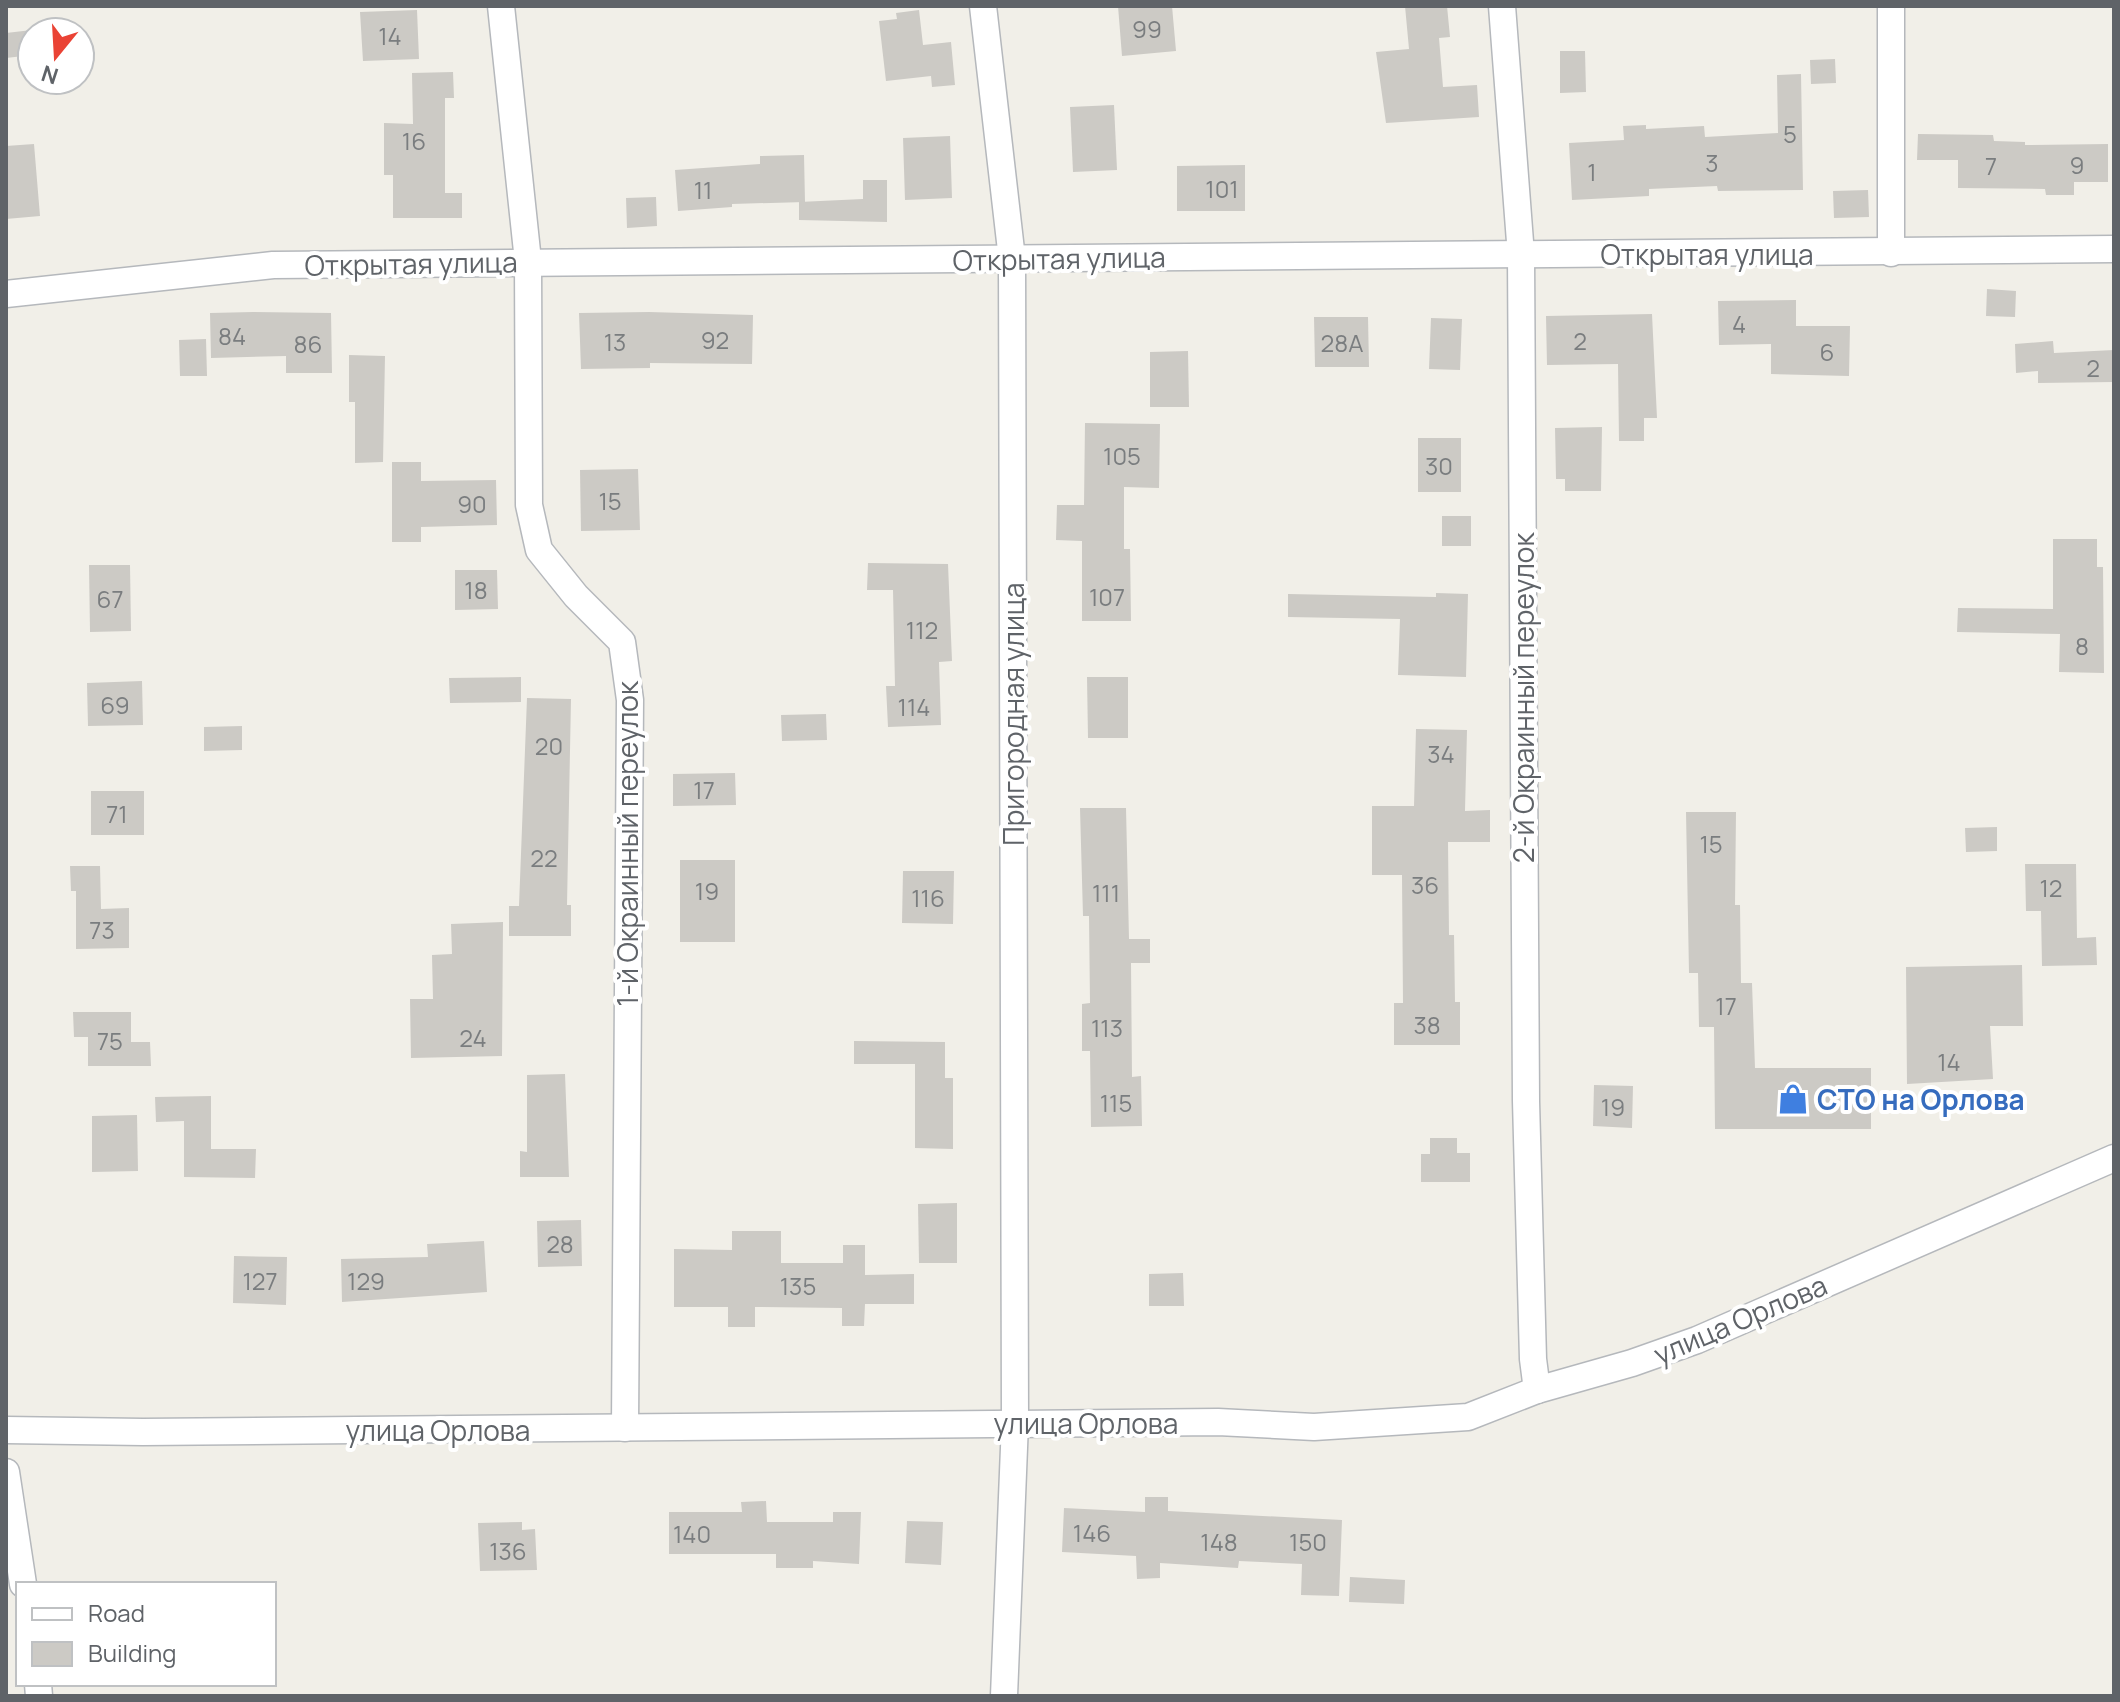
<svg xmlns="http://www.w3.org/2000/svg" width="2120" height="1702" viewBox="0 0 2120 1702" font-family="Manrope,sans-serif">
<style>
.building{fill:#cccac5}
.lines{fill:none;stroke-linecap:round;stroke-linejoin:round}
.minor-casing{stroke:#b5b8bc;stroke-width:29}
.minor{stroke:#fff;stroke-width:26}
.labels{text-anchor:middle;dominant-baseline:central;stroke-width:8;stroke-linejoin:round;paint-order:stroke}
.number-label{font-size:24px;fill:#7a7d7f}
.street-label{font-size:28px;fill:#5f6368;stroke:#fff}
.shop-label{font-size:28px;font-weight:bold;fill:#366cbe;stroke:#fff;text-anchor:start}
</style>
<rect width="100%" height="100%" fill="#f1efe8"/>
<g class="building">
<path d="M1118 6H1172L1176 51 1122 56Z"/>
<path d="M1405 6H1447L1450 37 1439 38 1443 87 1477 85 1479 117 1386 123 1376 52 1409 49Z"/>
<path d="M417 10 419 59 363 61 360 12Z"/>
<path d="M919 10 923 45 951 42 955 85 932 87 931 76 886 81 879 21 897 19 896 13Z"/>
<path d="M32 30V55L6 58V33Z"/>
<path d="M1560 51H1585L1586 92 1560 93Z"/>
<path d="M1835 59 1836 83 1811 84 1810 60Z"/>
<path d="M453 72 454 98H445V193H462V218H393V175H384V123L413 124 412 73Z"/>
<path d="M1801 74 1803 190 1718 191 1717 186 1649 189V196L1572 200 1569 143 1624 140 1623 126 1646 125V129L1704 126 1705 137 1778 133 1777 75Z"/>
<path d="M1114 105 1117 170 1073 172 1070 107Z"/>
<path d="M1918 134 1993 135 1994 141 2025 142V145L2108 144V182H2074V195H2046L2045 189 1958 188V160H1917Z"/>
<path d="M950 136 952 198 905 200 903 138Z"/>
<path d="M34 144 40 216 6 219V146Z"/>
<path d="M804 155 805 202 732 204V207L678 211 675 170 760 164V156Z"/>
<path d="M1245 165V211H1177V166Z"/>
<path d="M863 180H887V222L799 220V202L863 199Z"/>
<path d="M1868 190 1869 217 1834 218 1833 191Z"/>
<path d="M656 197 657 226 627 228 626 198Z"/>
<path d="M1987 289 2016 291 2015 317 1986 316Z"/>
<path d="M1796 300V326H1850L1849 376 1771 374V344L1719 345 1718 301Z"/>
<path d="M253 312 331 313 332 373H286V356L211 358 210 313Z"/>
<path d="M649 312 753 315 752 364 650 363V368L581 369 579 313Z"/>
<path d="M1652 314 1657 418H1644V441H1619L1618 364 1547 365 1546 316Z"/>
<path d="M1314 317H1368L1369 367H1315Z"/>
<path d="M1431 318 1462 319 1460 370 1429 369Z"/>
<path d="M206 339 207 376H180L179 340Z"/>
<path d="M2053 341 2054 353 2114 350V382L2038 383V371L2016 373 2015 344Z"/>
<path d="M1188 351 1189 407H1150V352Z"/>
<path d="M349 355 385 356 383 462 355 463V402H349Z"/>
<path d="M1085 423 1160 424 1159 488 1124 487V549H1130L1131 621H1082V541L1056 540 1057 505H1084Z"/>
<path d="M1602 427 1601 491H1565V479H1556L1555 428Z"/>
<rect x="1418" y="438" width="43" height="54"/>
<path d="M392 462H421V481L496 480 497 525 421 527V542H392Z"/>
<path d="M638 469 640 530 581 531 580 470Z"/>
<rect x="1442" y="516" width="29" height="30"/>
<path d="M2053 539H2097V567H2103L2104 673 2059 672 2060 634 1957 632 1958 608 2053 609Z"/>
<path d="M868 563 948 564 952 661 939 662 941 725 888 727 886 686H895L893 590H867Z"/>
<path d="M89 565H130L131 631 90 632Z"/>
<path d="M455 570H497L498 609 455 610Z"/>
<path d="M1436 593 1468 594 1466 677 1398 675 1400 619 1288 617V594L1436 597Z"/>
<path d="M521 677V702L450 703 449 678Z"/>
<path d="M1087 677H1128V738H1088Z"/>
<path d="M142 681 143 725 88 726 87 683Z"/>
<path d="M527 698 571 699 567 905H571V936H509V906H519Z"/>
<path d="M826 714 827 740 782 741 781 715Z"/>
<path d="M242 726V750L204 751V727Z"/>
<path d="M1416 729 1467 730 1465 811 1490 810V842H1448L1449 935H1454L1455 1002H1460V1045H1394V1003H1403L1402 875H1372V806H1414Z"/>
<path d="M735 773 736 805 673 806V774Z"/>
<rect x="91" y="791" width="53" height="44"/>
<path d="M1080 808H1126L1129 939H1150V963H1131L1132 1077 1141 1076 1142 1126 1091 1127 1090 1051H1082V1004L1090 1003 1089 916H1083Z"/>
<path d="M1686 812H1736L1735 905H1740L1741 983H1752L1755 1068H1871V1129H1715L1714 1027H1699L1698 973H1689Z"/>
<path d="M1997 827V851L1966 852 1965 828Z"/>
<rect x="680" y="860" width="55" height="82"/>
<path d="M2025 864H2076L2077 938 2096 937 2097 965 2042 966 2041 911H2026Z"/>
<path d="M70 866H100L101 909 129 908V948L76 949V891H71Z"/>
<path d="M903 871H954L953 924 902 923Z"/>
<path d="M503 922 502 1056 411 1058 410 999H433L432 955 452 954 451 924Z"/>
<path d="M2022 965 2023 1026H1990L1993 1079 1907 1084 1906 967Z"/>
<path d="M73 1012H131V1042H150L151 1066H88V1037H74Z"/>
<path d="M854 1041 945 1042V1078H953V1149L915 1148V1064H854Z"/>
<path d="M565 1074 569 1177H520V1151L527 1152V1075Z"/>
<path d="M1594 1085 1633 1086 1632 1128 1593 1126Z"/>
<path d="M211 1096V1149H256L255 1178 184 1177V1121L156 1122 155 1097Z"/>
<path d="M137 1115 138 1171 92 1172V1116Z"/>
<path d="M1430 1138H1457V1153H1470V1182H1421V1154H1430Z"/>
<path d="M957 1203V1263H919L918 1204Z"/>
<path d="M581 1220 582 1266 538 1267 537 1221Z"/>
<path d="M732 1231H781V1263H843V1245H865V1275L914 1274V1304H865L864 1326H842V1308L755 1307V1327H728V1307H674V1249L732 1250Z"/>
<path d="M484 1241 487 1292 342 1302 341 1259 428 1257 427 1244Z"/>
<path d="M234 1256 287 1257 286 1305 233 1303Z"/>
<path d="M1183 1273 1184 1306H1149V1274Z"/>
<path d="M1145 1497H1168V1511L1342 1520 1339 1596 1301 1595 1302 1564 1239 1561 1238 1568 1160 1563V1578L1137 1579 1136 1556 1062 1552 1064 1508 1145 1512Z"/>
<path d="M766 1501 767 1522H833V1512H861L859 1564 813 1561V1568H776V1554H669V1512H742L741 1502Z"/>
<path d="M907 1521 943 1522 941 1565 905 1563Z"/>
<path d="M522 1522V1530L535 1529 537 1570 480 1571 478 1523Z"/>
<path d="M1350 1577 1405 1580 1404 1604 1349 1602Z"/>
</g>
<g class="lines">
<g class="minor-casing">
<g id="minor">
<path d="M501 6 528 261 529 505 539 550 576 596 622 642 630 700 625 1428"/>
<path d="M983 6 1012 259 1015 1423 1004 1696"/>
<path d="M1502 6 1521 255 1526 1101 1533 1359 1537 1390"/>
<path d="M1891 6V253"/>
<path d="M6 294 273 265 2114 249"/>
<path d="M6 1430 143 1432 1218 1422 1314 1427 1468 1417 1537 1390 1632 1363 1697 1340 2114 1158"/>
<path d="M6 1472 23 1584"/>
<path d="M38 1684 39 1696"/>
</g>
</g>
<use href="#minor" class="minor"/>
</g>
<defs>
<g id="shop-bare" transform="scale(2.4)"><path d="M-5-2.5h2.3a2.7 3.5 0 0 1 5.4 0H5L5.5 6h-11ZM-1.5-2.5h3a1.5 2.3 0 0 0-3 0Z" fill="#3f7fe0" stroke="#fff" stroke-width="2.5" paint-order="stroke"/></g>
</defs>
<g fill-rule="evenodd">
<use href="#shop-bare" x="1793" y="1099"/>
</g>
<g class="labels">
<g class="number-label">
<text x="1147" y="28">99</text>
<text x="390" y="35">14</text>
<text x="1790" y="133">5</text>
<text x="414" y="140">16</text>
<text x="1712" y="162">3</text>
<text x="2077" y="164">9</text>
<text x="1991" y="165">7</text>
<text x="1592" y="171">1</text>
<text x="1222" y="188">101</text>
<text x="703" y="189">11</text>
<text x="1739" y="323">4</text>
<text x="232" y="335">84</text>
<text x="715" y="339">92</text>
<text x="1580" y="340">2</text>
<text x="615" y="341">13</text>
<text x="1342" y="342">28А</text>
<text x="308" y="343">86</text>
<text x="1827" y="351">6</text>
<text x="2093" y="367">2</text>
<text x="1122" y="455">105</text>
<text x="1439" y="465">30</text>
<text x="610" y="500">15</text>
<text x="472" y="503">90</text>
<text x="476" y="589">18</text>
<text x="1107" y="596">107</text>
<text x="110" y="598">67</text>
<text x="922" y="629">112</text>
<text x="2082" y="645">8</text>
<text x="115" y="704">69</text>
<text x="914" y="706">114</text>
<text x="549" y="745">20</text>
<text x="1441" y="753">34</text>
<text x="704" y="789">17</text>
<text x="117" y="813">71</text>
<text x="1711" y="843">15</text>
<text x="544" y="857">22</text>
<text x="1425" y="884">36</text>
<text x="2051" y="887">12</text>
<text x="707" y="890">19</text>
<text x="1106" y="892">111</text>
<text x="928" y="897">116</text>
<text x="102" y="929">73</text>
<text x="1726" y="1005">17</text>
<text x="1427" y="1024">38</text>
<text x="1107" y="1027">113</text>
<text x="473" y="1037">24</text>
<text x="110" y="1040">75</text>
<text x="1949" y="1061">14</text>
<text x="1116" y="1102">115</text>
<text x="1613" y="1106">19</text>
<text x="560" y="1243">28</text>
<text x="260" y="1280">127</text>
<text x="366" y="1280">129</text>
<text x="798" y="1285">135</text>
<text x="1092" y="1532">146</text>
<text x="692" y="1533">140</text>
<text x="1219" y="1541">148</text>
<text x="1308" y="1541">150</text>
<text x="508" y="1550">136</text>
</g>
<g class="street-label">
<text x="1707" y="254">Открытая улица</text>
<text transform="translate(1059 258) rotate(-1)">Открытая улица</text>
<text transform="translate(411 263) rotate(-1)">Открытая улица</text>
<text transform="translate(1523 698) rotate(-90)">2-й Окраинный переулок</text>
<text transform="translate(1013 714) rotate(-90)">Пригородная улица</text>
<text transform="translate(627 844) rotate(-90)">1-й Окраинный переулок</text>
<text transform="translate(1740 1319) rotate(-23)">улица Орлова</text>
<text x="1086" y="1423">улица Орлова</text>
<text x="438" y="1430">улица Орлова</text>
</g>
<g class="shop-label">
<text x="1817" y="1099">СТО на Орлова</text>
</g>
</g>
<rect width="2120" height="1702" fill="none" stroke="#5f6368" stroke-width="16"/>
<rect x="16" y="1582" width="260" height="104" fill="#ffffff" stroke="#bfc1c3" stroke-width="2"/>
<rect x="32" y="1608" width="40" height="12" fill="#ffffff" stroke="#bfc1c3" stroke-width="2"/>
<text x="88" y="1622" font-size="24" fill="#5f6368">Road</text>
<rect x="32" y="1642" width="40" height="24" fill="#cccac5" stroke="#bfc1c3" stroke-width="2"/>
<text x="88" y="1662" font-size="24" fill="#5f6368">Building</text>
<g transform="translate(56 56) rotate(198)"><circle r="38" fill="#ffffff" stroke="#bfc1c3" stroke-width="2"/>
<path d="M0-6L14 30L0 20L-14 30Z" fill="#ea4335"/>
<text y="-12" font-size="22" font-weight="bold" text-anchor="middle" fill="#5f6368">N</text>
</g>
</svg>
